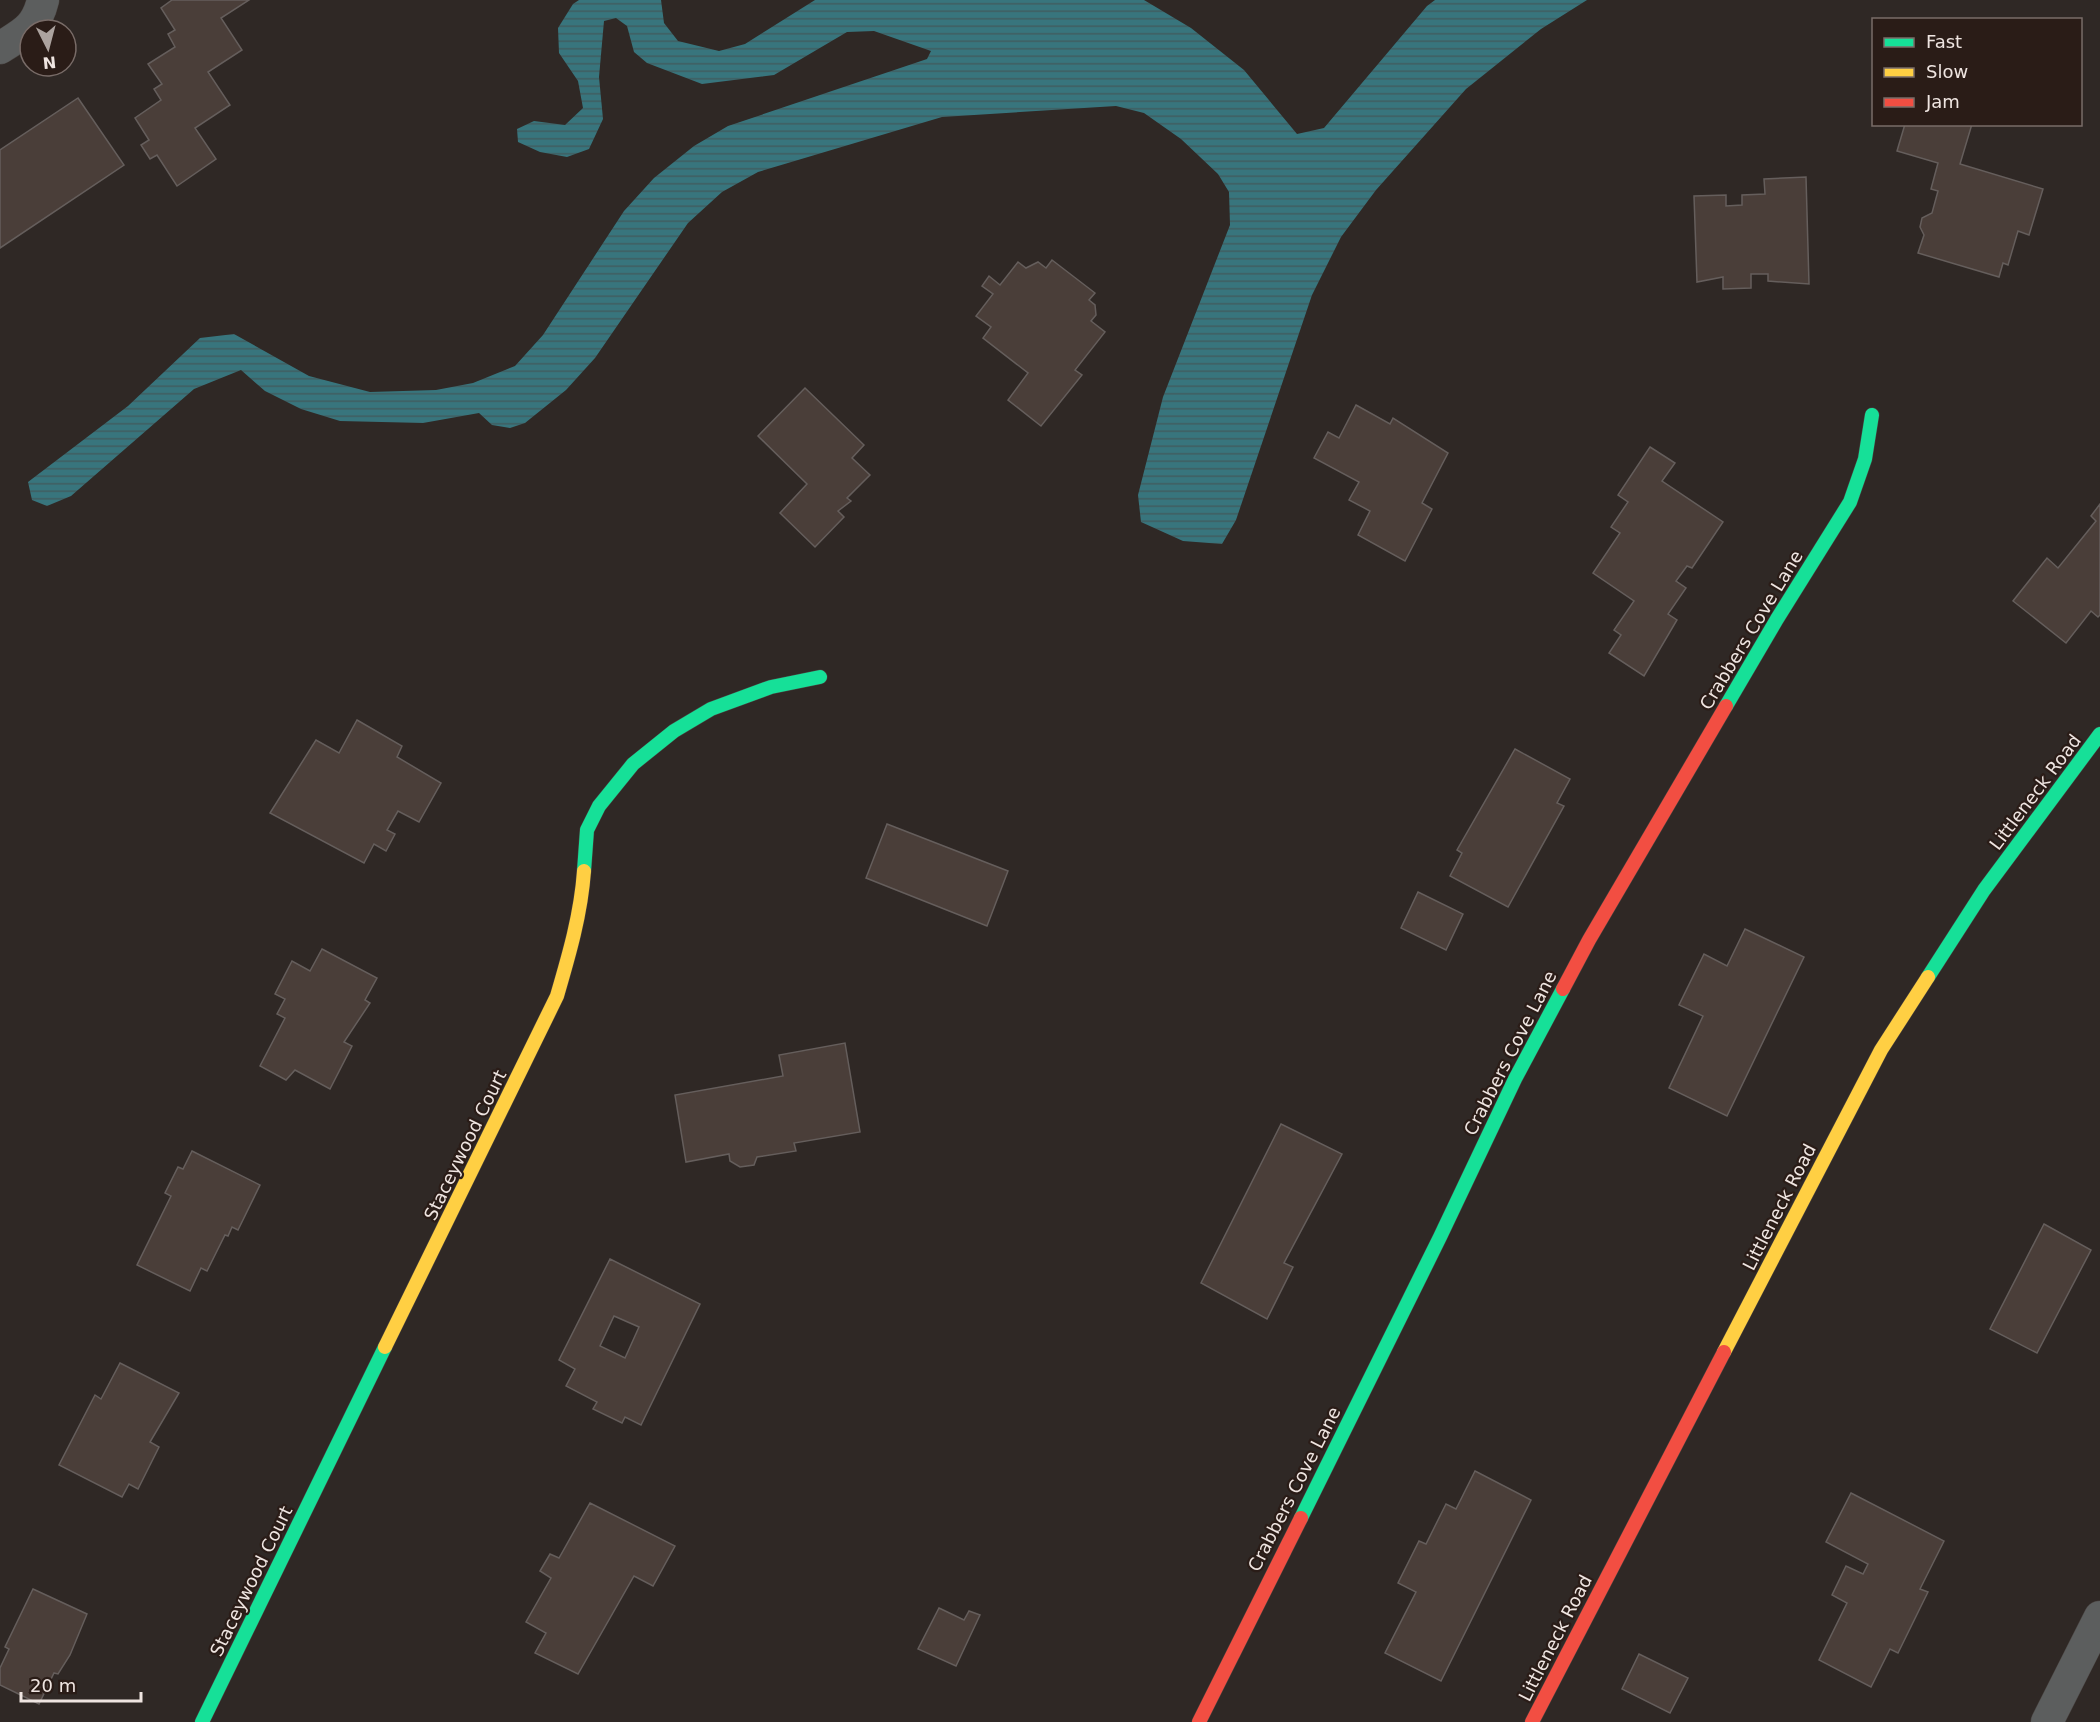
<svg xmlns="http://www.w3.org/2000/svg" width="2100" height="1722" viewBox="0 0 2100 1722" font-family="'DejaVu Sans',sans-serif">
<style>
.water{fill:url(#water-rules)}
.building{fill:#4a3e39;stroke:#655e5c;stroke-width:1.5;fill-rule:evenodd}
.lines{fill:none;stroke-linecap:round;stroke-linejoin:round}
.street-casing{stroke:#494340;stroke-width:33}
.fast-casing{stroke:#494340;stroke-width:15}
.slow-casing{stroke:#494340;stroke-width:15}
.jam-casing{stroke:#494340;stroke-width:15}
.street{stroke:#5c5e5e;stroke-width:32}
.fast{stroke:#16e098;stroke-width:14}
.slow{stroke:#ffcf43;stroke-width:14}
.jam{stroke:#f24e42;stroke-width:14}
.labels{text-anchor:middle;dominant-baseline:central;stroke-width:4.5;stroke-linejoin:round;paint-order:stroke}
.street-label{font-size:18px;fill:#efe5e1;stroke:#2a1c17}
</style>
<defs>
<pattern id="water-rules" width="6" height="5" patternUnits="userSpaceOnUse" patternTransform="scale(1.5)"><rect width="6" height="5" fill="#38757d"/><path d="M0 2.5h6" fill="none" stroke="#405d60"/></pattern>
</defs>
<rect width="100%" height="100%" fill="#2f2825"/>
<path class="water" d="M579 0H661L664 23 678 41 719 51 745 44 815 0H1144L1191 28 1244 70 1297 134 1324 128 1427 6 1435 0H1587L1541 29 1466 89 1376 190 1341 237 1312 295 1236 520 1222 544 1183 541 1141 522 1138 495 1163 397 1230 225 1229 192 1218 174 1181 139 1144 113 1116 106 942 117 758 172 722 192 688 223 595 358 566 390 525 423 510 428 492 425 479 413 423 423 340 421 301 409 265 391 241 370 194 389 71 496 47 506 32 500 28 482 128 406 200 338 234 334 309 376 370 392 436 390 473 383 515 366 543 335 624 211 654 178 694 146 728 126 927 59 931 51 874 31 847 32 774 75 702 84 647 63 634 52 627 26 616 18 604 21 599 77 603 119 589 149 567 157 540 152 518 142 517 129 534 121 565 125 583 108 578 81 559 53 558 28 573 4Z"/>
<g class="building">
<path d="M172 0H249L221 18 242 50 208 72 230 105 195 128 216 159 177 186 157 155 150 159 141 145 149 140 135 118 161 100 154 89 162 84 148 64 175 47 168 34 175 30 161 8Z"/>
<path d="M78 98 124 165 0 248V150Z"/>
<path d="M1905 124H1972L1960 164 2043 189 2029 235 2018 231 2008 265 2003 263 1999 277 1918 253 1924 235 1920 227 1922 218 1932 213 1938 191 1931 189 1938 163 1897 151Z"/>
<path d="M1806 177 1809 284 1768 281V274H1751V288L1723 289V277L1697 282 1694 196 1726 195V206L1742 205V195L1765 194 1764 179Z"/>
<path d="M1052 260 1095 293 1089 300 1095 305 1096 315 1091 321 1105 332 1075 370 1082 375 1041 426 1008 400 1028 373 983 338 991 327 976 316 993 294 982 286 989 276 1000 285 1018 262 1026 268 1038 262 1046 268Z"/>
<path d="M805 388 864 445 852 458 870 475 847 498 851 501 838 511 844 517 815 547 780 513 807 484 758 436Z"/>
<path d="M1356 405 1390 424 1393 418 1448 453 1422 503 1432 509 1405 561 1358 535 1370 511 1349 500 1359 482 1314 458 1328 432 1339 438Z"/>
<path d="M1650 447 1675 463 1662 481 1723 522 1692 568 1687 566 1676 581 1686 588 1668 614 1677 620 1644 676 1609 653 1621 635 1614 630 1634 601 1593 573 1620 533 1611 527 1628 502 1618 495Z"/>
<path d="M2100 504V615L2098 617 2091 611 2066 643 2013 601 2047 558 2058 568 2096 521 2091 516Z"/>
<path d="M357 720 402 746 397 757 441 783 419 822 398 811 387 830 395 834 386 851 374 844 364 863 270 813 316 740 339 753Z"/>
<path d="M1515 749 1570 779 1557 803 1564 806 1508 907 1450 876 1462 853 1457 850Z"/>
<path d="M887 824 1008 871 987 926 866 878Z"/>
<path d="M1418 892 1463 914 1446 950 1401 928Z"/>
<path d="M1745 929 1804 957 1727 1116 1669 1088 1703 1016 1679 1005 1704 954 1727 966Z"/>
<path d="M322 949 377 978 365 1000 370 1003 344 1042 352 1046 330 1089 295 1070 286 1080 260 1066 285 1018 277 1014 285 999 275 994 292 961 310 971Z"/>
<path d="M845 1043 860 1132 794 1143 796 1151 757 1157 754 1165 740 1167 730 1161 729 1154 686 1162 675 1095 783 1076 779 1055Z"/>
<path d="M1281 1124 1342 1154 1284 1263 1293 1267 1267 1319 1201 1283Z"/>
<path d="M192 1151 260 1185 238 1230 232 1227 228 1236 225 1235 207 1271 201 1268 190 1291 137 1265 171 1196 165 1193 178 1167 183 1169Z"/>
<path d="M2044 1224 2091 1250 2037 1353 1990 1329Z"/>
<path d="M610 1259 700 1304 641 1425 625 1417 622 1423 593 1409 597 1402 566 1386 575 1369 559 1360ZM614 1316 639 1327 625 1358 600 1346Z"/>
<path d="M120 1363 179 1393 150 1442 159 1447 138 1489 129 1484 122 1497 59 1465 95 1395 101 1399Z"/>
<path d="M1475 1471 1531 1500 1441 1681 1385 1653 1416 1592 1398 1583 1419 1541 1426 1544 1446 1504 1456 1509Z"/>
<path d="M1851 1493 1944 1541 1920 1589 1928 1592 1898 1653 1890 1649 1871 1687 1819 1660 1847 1603 1832 1595 1846 1566 1863 1574 1868 1564 1826 1542Z"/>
<path d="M590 1503 675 1546 653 1586 634 1576 578 1674 535 1653 546 1633 526 1622 551 1578 540 1571 550 1554 559 1558Z"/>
<path d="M33 1589 87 1614 70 1655 58 1674 54 1673 39 1704 0 1685V1668L9 1649 5 1647Z"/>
<path d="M939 1608 964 1620 969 1611 980 1615 956 1666 918 1649Z"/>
<path d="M1639 1654 1688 1678 1670 1713 1622 1689Z"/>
</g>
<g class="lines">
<g class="street-casing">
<g id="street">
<path d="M0 48C23 33 36 29 43 0"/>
<path d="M2047 1722 2100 1617"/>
</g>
</g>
<g class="fast-casing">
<g id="fast">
<path d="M1726 706 1777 619 1850 502 1865 459 1872 415"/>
<path d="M584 871 587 830 599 806 633 764 674 731 711 709 771 687 820 677"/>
<path d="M1928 977 1984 890 2100 734"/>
<path d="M1301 1518 1440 1237 1515 1079 1563 989"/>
<path d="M202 1722 385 1347"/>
</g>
</g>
<g class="slow-casing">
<g id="slow">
<path d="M385 1347 557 996C569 955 581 914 584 871"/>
<path d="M1724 1352 1881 1050 1928 977"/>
</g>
</g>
<g class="jam-casing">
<g id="jam">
<path d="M1563 989 1589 940 1726 706"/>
<path d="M1199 1722 1301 1518"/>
<path d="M1532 1722 1724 1352"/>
</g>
</g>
<use href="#street" class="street"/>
<use href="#fast" class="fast"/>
<use href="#slow" class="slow"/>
<use href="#jam" class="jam"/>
</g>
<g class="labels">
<g class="street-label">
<text transform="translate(1751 630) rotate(-59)">Crabbers Cove Lane</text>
<text transform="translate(2035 792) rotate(-53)">Littleneck Road</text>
<text transform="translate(1510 1053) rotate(-63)">Crabbers Cove Lane</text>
<text transform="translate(465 1145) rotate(-64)">Staceywood Court</text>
<text transform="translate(1779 1207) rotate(-63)">Littleneck Road</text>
<text transform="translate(1294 1489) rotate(-63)">Crabbers Cove Lane</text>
<text transform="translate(251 1581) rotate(-64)">Staceywood Court</text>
<text transform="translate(1555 1638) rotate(-63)">Littleneck Road</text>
</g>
</g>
<rect x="1872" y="18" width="210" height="108" fill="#2a1c17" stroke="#796c68" stroke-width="1.5"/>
<rect x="1884" y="38" width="30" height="9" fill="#16e098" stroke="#796c68" stroke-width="1.5"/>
<text x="1926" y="48" font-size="18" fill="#efe5e1">Fast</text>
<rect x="1884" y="68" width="30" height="9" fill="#ffcf43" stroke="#796c68" stroke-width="1.5"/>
<text x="1926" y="78" font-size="18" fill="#efe5e1">Slow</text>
<rect x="1884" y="98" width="30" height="9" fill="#f24e42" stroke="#796c68" stroke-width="1.5"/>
<text x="1926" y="108" font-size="18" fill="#efe5e1">Jam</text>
<g transform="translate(48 48) rotate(174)"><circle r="28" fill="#2a1c17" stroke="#796c68" stroke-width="1.5"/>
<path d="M0-4.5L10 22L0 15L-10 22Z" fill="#aca39f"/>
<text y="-9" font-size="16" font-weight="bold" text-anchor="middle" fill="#efe5e1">N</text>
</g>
<path d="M21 1692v9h120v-9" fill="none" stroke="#efe5e1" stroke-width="3"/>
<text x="30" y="1692" font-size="18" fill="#efe5e1" stroke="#2a1c17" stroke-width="4.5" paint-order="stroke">20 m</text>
</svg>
